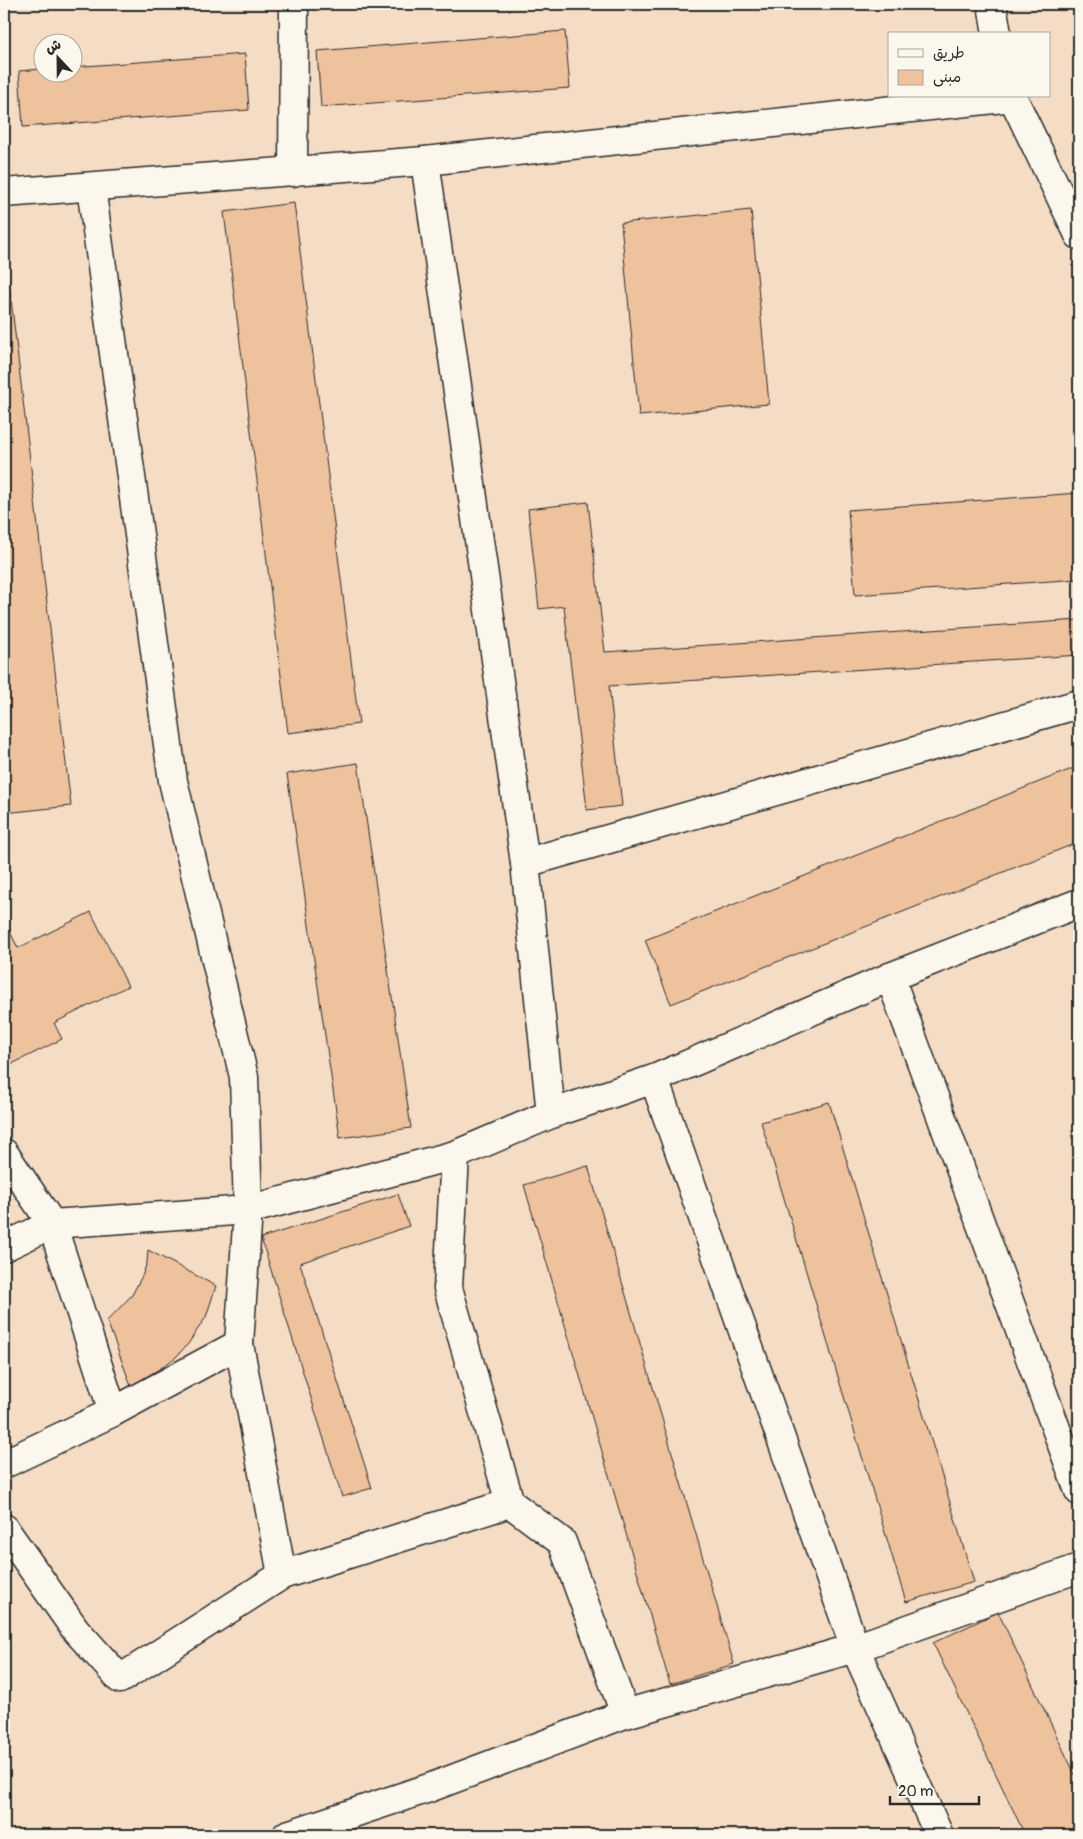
<svg xmlns="http://www.w3.org/2000/svg" width="1083" height="1839" viewBox="0 0 1083 1839" font-family="Pangolin,'Playpen Sans Arabic',sans-serif">
<style>
.built{fill:#f5dcc4;fill-rule:evenodd}
.building{fill:#efc29e;stroke:#2b2b2b}
.lines{fill:none;stroke-linecap:round;stroke-linejoin:round}
.minor-casing{stroke:#2b2b2b;stroke-width:31}
.minor{stroke:#fbf7ec;stroke-width:28}
</style>
<rect width="100%" height="100%" fill="#f7e7d5"/>
<filter id="ink" filterUnits="userSpaceOnUse"><feTurbulence type="fractalNoise" baseFrequency=".02" numOctaves="2"/><feDisplacementMap in="SourceGraphic" scale="10" xChannelSelector="R" yChannelSelector="G"/><feConvolveMatrix kernelMatrix="1 2 1 2 8 2 1 2 1" color-interpolation-filters="sRGB"/></filter>
<g filter="url(#ink)">
<path class="built" d="M4 4H1079V1835H4ZM889 34H1049V96H889ZM42 42H72V72H42Z"/>
<g class="building">
<path d="M565 31 570 88 321 107 317 51Z"/>
<path d="M245 54 249 110 23 127 19 71 42 69V72H72V67Z"/>
<path d="M294 203 359 724 288 733 224 212Z"/>
<path d="M751 210 769 404 639 416 621 223Z"/>
<path d="M4 240 71 806 4 813Z"/>
<path d="M1079 493V579L855 595 848 510Z"/>
<path d="M588 502 605 652 1079 620V655L609 686 622 806 587 810 564 606 539 609 528 509Z"/>
<path d="M358 763 411 1128 340 1138 287 774Z"/>
<path d="M1079 766V842L671 1004 645 940Z"/>
<path d="M91 912 128 986 54 1023 62 1039 4 1068V920L18 948Z"/>
<path d="M829 1102 974 1582 906 1602 761 1122Z"/>
<path d="M588 1166 734 1664 670 1684 524 1185Z"/>
<path d="M398 1194 409 1226 300 1263 372 1488 342 1497 261 1238Z"/>
<path d="M148 1250 216 1286 206 1317 188 1344 176 1357 161 1368 131 1386 107 1321 132 1295 143 1274 147 1262Z"/>
<path d="M998 1612 1079 1783V1835H1025L933 1643Z"/>
</g>
<g class="lines">
<g class="minor-casing">
<g id="minor">
<path d="M992 4 997 34"/>
<path d="M1012 96 1079 235"/>
<path d="M425 161 525 863 551 1114"/>
<path d="M293 172 294 4"/>
<path d="M91 187 173 781 244 1077 248 1210 239 1344 282 1575"/>
<path d="M4 193 425 161 1013 97"/>
<path d="M525 863 1079 704"/>
<path d="M890 977 1079 1491"/>
<path d="M654 1079 855 1648 939 1835"/>
<path d="M4 1153 52 1224 113 1412"/>
<path d="M455 1155 448 1288 510 1503 562 1542 625 1714"/>
<path d="M4 1247 52 1224 248 1210 455 1155 551 1114 654 1079 890 977 1079 903"/>
<path d="M4 1464 113 1412 239 1344"/>
<path d="M4 1528 75 1629 120 1679 282 1575 510 1503"/>
<path d="M287 1835 429 1788 625 1714 855 1648 1079 1568"/>
</g>
</g>
<use href="#minor" class="minor"/>
</g>
</g>
<rect width="1083" height="1839" fill="none" stroke="#fbf7ec" stroke-width="20"/>
<rect x="10" y="10" width="1063" height="1819" fill="none" stroke="#2b2b2b" stroke-width="2" filter="url(#ink)"/>
<rect x="888" y="32" width="162" height="65" fill="#fbf7ec" stroke="#a8a59f"/>
<rect x="898" y="49" width="25" height="8" fill="#fbf7ec" stroke="#a8a59f"/>
<text x="933" y="58" font-size="15" fill="#2b2b2b">طريق</text>
<rect x="898" y="70" width="25" height="15" fill="#efc29e" stroke="#a8a59f"/>
<text x="933" y="82" font-size="15" fill="#2b2b2b">مبنى</text>
<g transform="translate(58 58) rotate(338)"><circle r="24" fill="#fbf7ec" stroke="#a8a59f"/>
<path d="M0-4L9 19L0 12L-9 19Z" fill="#2b2b2b"/>
<text y="-8" font-size="14" font-weight="bold" text-anchor="middle" fill="#2b2b2b">ش</text>
</g>
<path d="M890 1796v8h89v-8" fill="none" stroke="#2b2b2b" stroke-width="2.5"/>
<text x="898" y="1796" font-size="15" fill="#2b2b2b" stroke="#fbf7ec" stroke-width="4" paint-order="stroke">20 m</text>
</svg>
